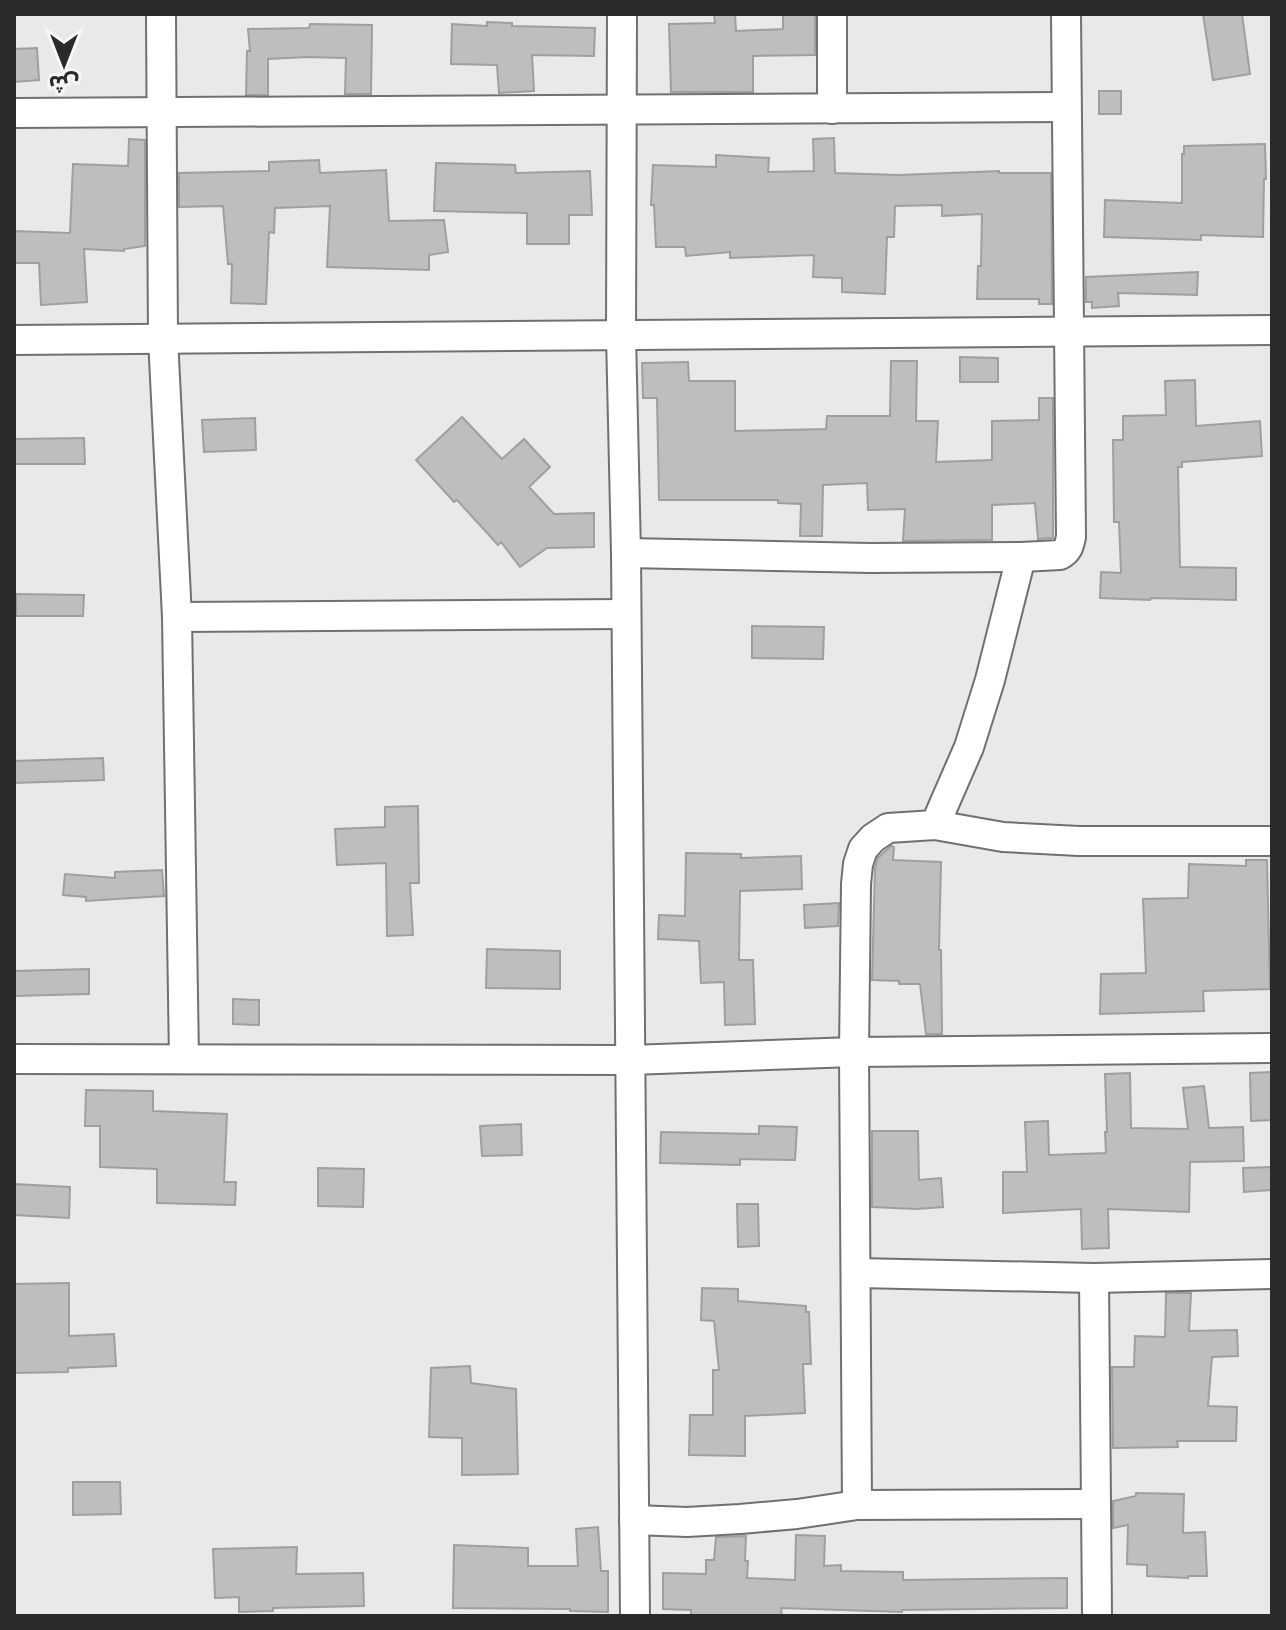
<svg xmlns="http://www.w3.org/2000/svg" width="1286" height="1630" viewBox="0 0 1286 1630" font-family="'PT Serif','Noto Sans Arabic',serif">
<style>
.building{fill:#bdbec0;stroke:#9f9fa1;stroke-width:2}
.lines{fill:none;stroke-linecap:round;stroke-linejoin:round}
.minor-casing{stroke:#6f7071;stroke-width:32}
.minor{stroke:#fff;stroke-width:28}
</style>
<rect width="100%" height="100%" fill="#e8e9eb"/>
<g class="building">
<path d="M714 14H735L736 31 783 29V14H815V55L753 56V92H671L669 24 715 23Z"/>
<path d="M1203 14H1242L1250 74 1213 80Z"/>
<path d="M487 22 512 23V26L595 28 594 56 532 55 534 91 499 93 497 65 451 64 452 24 487 26Z"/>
<path d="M310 24 372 25 371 94H345L346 58 308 57 268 59V95H246L247 51H250L248 29 309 28Z"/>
<path d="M37 48 39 80 14 82V49Z"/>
<rect x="1099" y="91" width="22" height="23"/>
<path d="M834 138 835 173 899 175 999 171V173H1051L1052 304H1039V299H977L978 266H981L982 214 942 216V205L895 206 894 237H887L885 294 842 292V278L813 277 814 255 730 258V252L686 256 685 247H656L654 205H651L653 165 716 167V155L769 158 768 172 814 171 813 139Z"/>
<path d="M129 139 145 140V246L124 249V251L84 249 87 302 41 305 39 263H14V231L70 233 73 164 128 166Z"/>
<path d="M1265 144 1266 179H1264L1263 237 1201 235V240L1104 237 1105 200 1182 203V154H1184V146Z"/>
<path d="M319 160 320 173 386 170 389 221 444 220 448 252 429 255V270L327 267 330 206 275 208 274 233 269 232 266 304 231 303 232 264H228L223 206 179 207V173L269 171V162Z"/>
<path d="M436 163 515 165 516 173 590 171 592 215H569V244H527V213L434 211Z"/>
<path d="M1198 272 1197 295 1118 293 1119 306 1092 308V302H1086V277Z"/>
<path d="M960 357 998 358V382H960Z"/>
<path d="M891 361H917L916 421H938L936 462 992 460V421L1039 420V398H1053V538L1038 539 1035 503 992 505V540L903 541 905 509 868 510 867 483 823 485 822 536H800L801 504 778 503V500H659L657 398H643L642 363 688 362 689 381H735V431L826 429 827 416H890Z"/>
<path d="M1195 380 1196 426 1260 421 1262 456 1182 462V467H1178L1180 567 1236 568V600L1151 598 1150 600 1100 598 1101 572 1121 573 1119 522H1114L1113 440H1123V416L1166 415 1165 381Z"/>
<path d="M462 417 502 459 524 439 550 467 529 487 554 514 594 513V547L547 548 520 567 501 542 498 545 457 500 454 502 416 460Z"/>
<path d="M255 418 256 450 204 452 202 420Z"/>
<path d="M84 438 85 464H14V439Z"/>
<path d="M16 594 84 595 83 616H16Z"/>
<path d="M752 626 824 627 823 659 752 658Z"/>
<path d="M103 758 104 780 14 783V761Z"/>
<path d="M418 806 419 883H410L413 935 387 936 386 863 337 865 335 829 385 827V807Z"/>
<path d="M891 846 894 847 893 860 941 862 939 950H941L942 1034H926L920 984H899V981L872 980 875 868 878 858Z"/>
<path d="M686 853 741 854V858L801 856 802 889 740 891 739 960H753L755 1024 725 1025 724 982 701 983 699 941 658 939 659 915 685 916Z"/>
<path d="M1246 860H1267L1270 989 1203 991 1204 1011 1100 1014 1101 974 1146 973 1143 899 1188 898 1189 864 1246 866Z"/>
<path d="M162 870 164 896 86 901V897L63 895 65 874 115 878V872Z"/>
<path d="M839 903 838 926 805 928 804 905Z"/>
<path d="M487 949 560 951V989L486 988Z"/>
<path d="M89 969V994L14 996V971Z"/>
<path d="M233 999 259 1000V1025L233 1024Z"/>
<path d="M1272 1072V1120L1251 1121 1250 1073Z"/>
<path d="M1130 1073 1131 1128 1188 1129 1183 1088 1204 1086 1209 1128 1243 1127 1244 1161 1190 1162 1189 1212 1108 1209 1109 1248 1082 1249 1081 1209 1003 1213V1172H1027L1025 1122 1048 1121 1049 1155 1106 1153 1105 1132H1107L1105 1074Z"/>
<path d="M86 1090 153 1091V1111L227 1114 224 1182H236L235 1205 157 1203V1169L100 1167V1126H85Z"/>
<path d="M521 1124 522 1155 482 1156 480 1126Z"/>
<path d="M759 1126 797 1127 795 1160 740 1159V1165L660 1163 661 1132 759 1134Z"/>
<path d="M872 1131H918L919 1180 941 1178 943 1207 916 1209 872 1207Z"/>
<path d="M1271 1167 1272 1190 1244 1192 1243 1168Z"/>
<path d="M318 1168 364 1169 363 1207 318 1206Z"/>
<path d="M14 1184 70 1187 69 1218 14 1215Z"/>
<path d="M737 1204H758L759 1246 738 1247Z"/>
<path d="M69 1283V1336L114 1334 116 1366 68 1368V1372L14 1373V1284Z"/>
<path d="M702 1288 738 1289V1301L806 1306V1312H809L811 1364H803L805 1413 745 1416V1456L689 1455 690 1415H713V1370H719L714 1321 701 1320Z"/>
<path d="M1166 1293H1191L1189 1331 1237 1330 1238 1356 1212 1357 1208 1406 1237 1407 1236 1441H1177L1178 1447 1113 1448 1112 1367H1134L1135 1336 1165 1337Z"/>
<path d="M470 1366 471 1383 516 1389 518 1474 462 1475V1438L429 1437 431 1368Z"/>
<path d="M73 1482H120L121 1514 73 1515Z"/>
<path d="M1136 1493 1184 1494 1183 1533 1205 1532 1207 1576H1188V1578L1147 1576V1565L1127 1564 1128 1525 1113 1528V1501L1136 1496Z"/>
<path d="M598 1527 601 1571H608V1612L570 1611V1609L453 1608 454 1545 528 1548V1566H578L576 1529Z"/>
<path d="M796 1535 825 1536 824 1566 841 1565V1571L903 1572V1580L1067 1578V1608L902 1610V1612L781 1608 782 1616H691V1610L663 1609V1573L706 1574V1560H714L716 1537 746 1536 745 1561H748L747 1578 795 1580Z"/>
<path d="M297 1547 296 1574 363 1573 364 1606 273 1608V1611L239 1612V1597L215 1598 213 1549Z"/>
</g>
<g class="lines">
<g class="minor-casing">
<g id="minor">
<path d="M161 14 163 338 177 617 184 1059"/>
<path d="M622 14 621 335 626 553 635 1616"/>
<path d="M832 14V109"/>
<path d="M14 113 1065 107"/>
<path d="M14 340 1272 330"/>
<path d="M626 553 870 558 1021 557 1060 555C1068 551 1069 546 1071 537L1066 14"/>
<path d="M177 617 626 614"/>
<path d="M935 825 969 747 990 680 1021 557"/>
<path d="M14 1059 630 1060 854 1052 1272 1048"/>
<path d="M857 1273 1094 1278 1272 1274"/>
<path d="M1094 1278 1097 1616"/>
<path d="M857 1505 854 1052 856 884 858 864 863 849 873 838 888 828 935 825 1003 837 1079 841H1272"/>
<path d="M634 1520 687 1522 740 1519 797 1514 857 1505 1095 1504"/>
</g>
</g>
<use href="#minor" class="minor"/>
</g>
<rect width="1286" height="1630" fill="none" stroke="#292a2a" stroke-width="32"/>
<g transform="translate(64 64) rotate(180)" stroke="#f5f6f8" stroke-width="6" paint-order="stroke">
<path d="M0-6L14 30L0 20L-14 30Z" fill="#292a2a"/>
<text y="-12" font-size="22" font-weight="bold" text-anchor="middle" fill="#292a2a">ش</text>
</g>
</svg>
